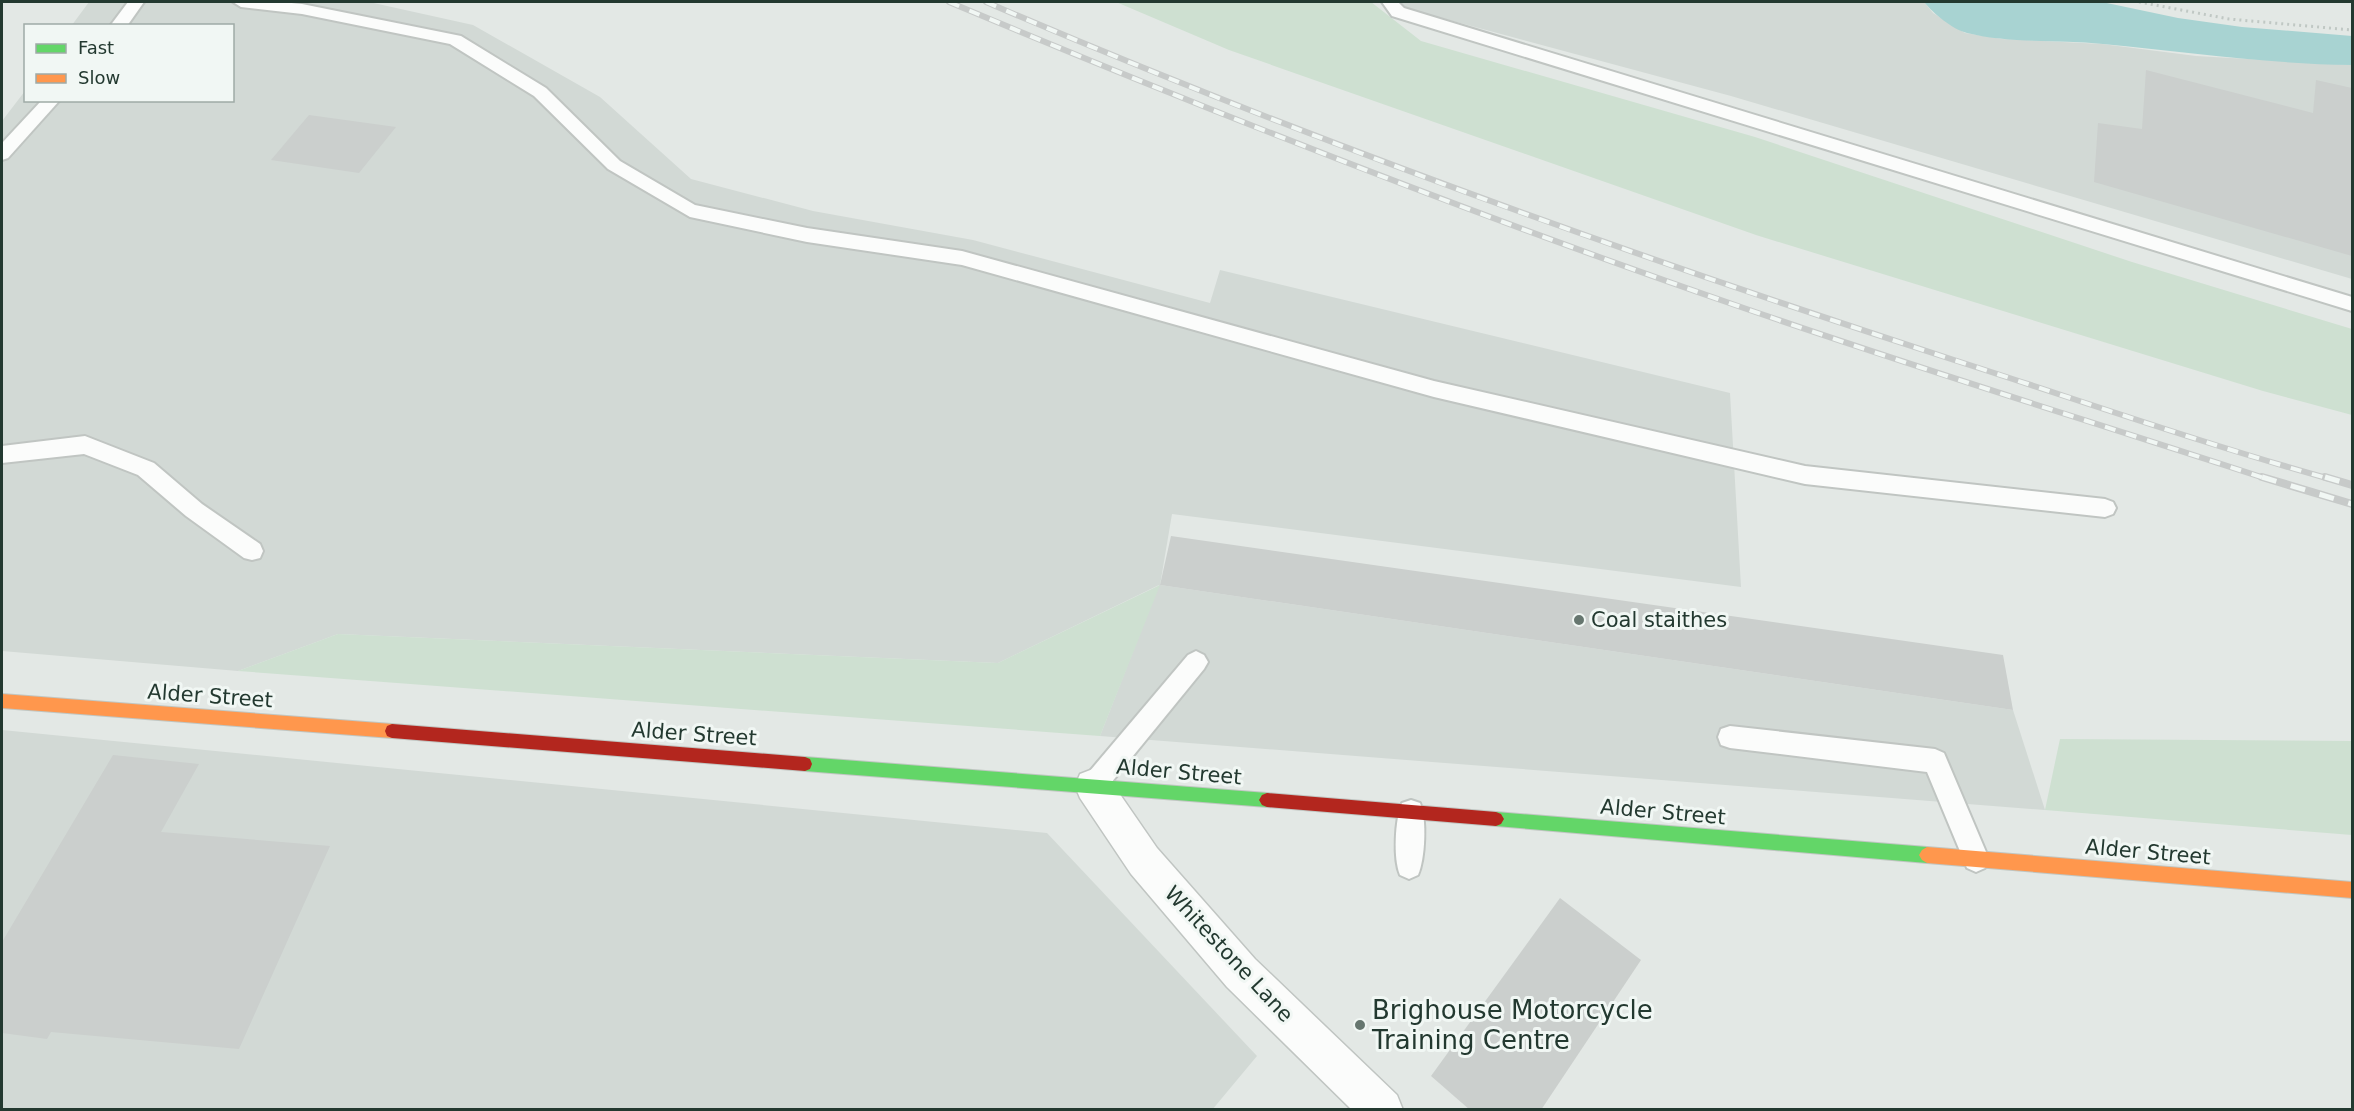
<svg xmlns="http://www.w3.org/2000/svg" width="2354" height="1111" viewBox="0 0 2354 1111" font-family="'DejaVu Sans',sans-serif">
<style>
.built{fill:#d2d9d5}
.green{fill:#cee0d1}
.water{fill:#a8d3d2}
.building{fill:#cbcfcd}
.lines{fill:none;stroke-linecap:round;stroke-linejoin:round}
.lane-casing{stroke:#c0c5c2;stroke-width:4}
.street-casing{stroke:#c0c5c2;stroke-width:3}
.fast-casing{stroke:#c0c6c2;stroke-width:2}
.slow-casing{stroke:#c0c6c2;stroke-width:2}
.jam-casing{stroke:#c0c6c2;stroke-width:2}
.path{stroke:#c0c8c4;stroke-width:3;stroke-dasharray:2 4;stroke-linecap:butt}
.lane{fill:#fbfcfb;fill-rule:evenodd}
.street{fill:#fbfcfb;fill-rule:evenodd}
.fast{fill:#63d668;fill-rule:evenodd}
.slow{fill:#ff974d;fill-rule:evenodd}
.jam{fill:#b3261e;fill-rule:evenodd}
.rail-far1-casing{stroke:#c7cac9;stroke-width:6}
.rail-casing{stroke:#c7cac9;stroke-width:8}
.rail-far1{stroke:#f1f7f4;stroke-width:4;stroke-dasharray:11;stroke-linecap:butt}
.rail{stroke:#f1f7f4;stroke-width:5;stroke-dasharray:15;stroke-linecap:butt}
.poi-dot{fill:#66766f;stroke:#f1f7f4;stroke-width:2}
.labels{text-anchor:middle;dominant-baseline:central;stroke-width:6;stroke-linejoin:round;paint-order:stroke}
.poi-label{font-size:21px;fill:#233930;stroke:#f1f7f4;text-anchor:start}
.street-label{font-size:21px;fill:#233930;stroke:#f1f7f4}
.near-poi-label{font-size:26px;fill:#233930;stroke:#f1f7f4;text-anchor:start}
</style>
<rect width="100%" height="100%" fill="#e3e8e5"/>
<g class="built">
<path d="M89 2H369L473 25 600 97 691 179 813 211 973 240 1210 303 1220 270 1730 393 1741 587 1172 514 1160 585 2013 710 2045 810 1100 736 1159 585 998 663 338 634 238 671 2 651V121L25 91 26 100H232V26L72 25Z"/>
<path d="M1391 2H1924L1933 13 1965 33 2002 39 2102 44 2196 56 2352 65V279L1731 96 1390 4Z"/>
<path d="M2 730 1047 833 1257 1056 1212 1110 2 1109Z"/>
</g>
<g class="green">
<path d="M1116 2H1371L1421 41 1755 137 2132 262 2352 329V415L2263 391 1756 235 1229 50Z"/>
<path d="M1160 585 1100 736 238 671 338 634 998 663Z"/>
<path d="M2060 739 2352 741V835L2045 810Z"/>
</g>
<path class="water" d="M1924 2H2102L2178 18 2242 27 2352 36V65C2269 64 2186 52 2103 44 2058 39 2011 44 1967 33 1952 29 1934 14 1924 2Z"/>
<g class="building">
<path d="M2146 70 2313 113 2316 80 2352 88V256L2094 182 2098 123 2142 129Z"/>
<path d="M309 115 396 127 359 173 271 160Z"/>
<path d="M1171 536 2003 655 2013 710 1160 585Z"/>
<path d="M113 755 199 764 161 832 330 846 239 1049 51 1032 47 1039 2 1033V942Z"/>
<path d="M1560 898 1641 960 1541 1110H1470L1431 1076Z"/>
</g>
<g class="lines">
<g class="lane-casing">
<g id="lane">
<path d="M128 2H144L127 26H110Z"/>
<path d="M233 2H281L302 4 461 36 546 88 620 161 695 205 807 228 962 251 1434 381 1805 466 2105 499 2113 502 2116 508 2113 514 2105 517 1805 484 1434 397 962 265 807 242 690 217 608 169 534 96 450 44 302 14 241 7Z"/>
<path d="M1382 2H1398L1404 8 2352 297V311L1392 16Z"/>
<path d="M42 100H60L8 158 2 160V143Z"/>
<path d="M85 436 154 463 202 504 260 544 263 551 260 558 252 560 244 558 186 516 138 475 84 454 2 463V446Z"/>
<path d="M1196 651 1204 655 1208 662 1204 669 1102 794 1093 798 1084 794 1080 786 1084 778 1188 655Z"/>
<path d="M1730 726 1935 749 1944 753 1989 859 1985 868 1976 872 1967 868 1927 772 1730 748 1721 745 1718 737 1721 729Z"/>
<path d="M1411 800 1420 803C1427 819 1425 859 1418 875L1409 879 1400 875C1393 859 1395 819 1402 803Z"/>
</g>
</g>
<g class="street-casing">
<path id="street" d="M1093 769 1106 774 1157 848 1255 959 1397 1095 1403 1110H1352L1227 987 1131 874 1080 798 1075 786 1080 774Z"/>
</g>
<g class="fast-casing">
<g id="fast">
<path d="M805 757 1267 793 1272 795 1275 800 1272 805 1267 807 805 771 800 769 798 764 800 759Z"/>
<path d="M1496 812 1927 847 1932 850 1935 855 1932 860 1927 863 1496 826 1491 824 1488 819 1491 814Z"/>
</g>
</g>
<g class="slow-casing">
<g id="slow">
<path d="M2 694 392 724 397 726 399 731 397 736 392 738 2 708Z"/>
<path d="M1927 847 2352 882V898L1927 863 1922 860 1919 855 1922 850Z"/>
</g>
</g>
<g class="jam-casing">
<g id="jam">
<path d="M392 724 805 757 810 759 812 764 810 769 805 771 392 738 387 736 385 731 387 726Z"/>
<path d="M1267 793 1496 812 1501 814 1504 819 1501 824 1496 826 1267 807 1262 805 1259 800 1262 795Z"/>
</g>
</g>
<path class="path" d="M2139 2 2229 19 2352 30"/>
<use href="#lane" class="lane"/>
<use href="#street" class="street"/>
<use href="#fast" class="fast"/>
<use href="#slow" class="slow"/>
<use href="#jam" class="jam"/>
<g class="rail-far1-casing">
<g id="rail-far1">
<path d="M949 2C1209 111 1471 214 1738 306 1913 367 2090 421 2267 479"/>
<path d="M986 2C1302 138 1627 254 1954 360 2079 400 2204 444 2330 479"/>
</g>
</g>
<g class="rail-casing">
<g id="rail">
<path d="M2262 477 2352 504"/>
<path d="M2325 477 2352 485"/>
</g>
</g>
<use href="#rail-far1" class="rail-far1"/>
<use href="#rail" class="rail"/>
</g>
<g class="poi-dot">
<circle cx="1579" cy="620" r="6"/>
<circle cx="1360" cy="1025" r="6"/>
</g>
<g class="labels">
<g class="poi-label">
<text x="1591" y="620">Coal staithes</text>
</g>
<g class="street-label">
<text transform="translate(210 696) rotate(4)">Alder Street</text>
<text transform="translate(694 734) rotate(4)">Alder Street</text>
<text transform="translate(1179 772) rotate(5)">Alder Street</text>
<text transform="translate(1663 812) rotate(5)">Alder Street</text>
<text transform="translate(2148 852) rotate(5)">Alder Street</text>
<text transform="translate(1229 954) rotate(47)">Whitestone Lane</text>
</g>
<g class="near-poi-label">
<text x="1372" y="1010">Brighouse Motorcycle<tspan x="1372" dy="30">Training Centre</tspan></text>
</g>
</g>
<rect width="2354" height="1111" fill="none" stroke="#233930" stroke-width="6"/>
<rect x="24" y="24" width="210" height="78" fill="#f1f7f4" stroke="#9faba6" stroke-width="1.5"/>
<rect x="36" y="44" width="30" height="9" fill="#63d668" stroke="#9faba6" stroke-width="1.5"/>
<text x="78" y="54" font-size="18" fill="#233930">Fast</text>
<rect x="36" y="74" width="30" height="9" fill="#ff974d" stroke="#9faba6" stroke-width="1.5"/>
<text x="78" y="84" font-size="18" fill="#233930">Slow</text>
</svg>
